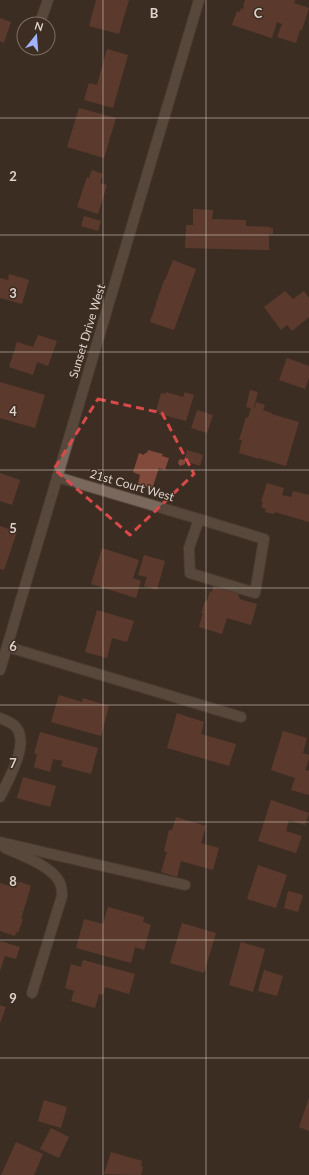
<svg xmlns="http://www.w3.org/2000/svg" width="309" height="1175" viewBox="0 0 309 1175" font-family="Lato,sans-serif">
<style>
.building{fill:#814a3b}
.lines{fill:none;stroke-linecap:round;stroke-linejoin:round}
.minor-casing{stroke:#584a41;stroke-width:12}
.minor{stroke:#7b685c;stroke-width:10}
.marked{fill:none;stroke:#d84a49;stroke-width:3;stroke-dasharray:8 5;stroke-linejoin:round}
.grid{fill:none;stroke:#ded3cc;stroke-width:1;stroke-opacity:0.55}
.labels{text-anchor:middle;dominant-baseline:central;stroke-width:3;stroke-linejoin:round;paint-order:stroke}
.street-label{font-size:12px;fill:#ded3cc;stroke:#3d2d22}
.grid-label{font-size:13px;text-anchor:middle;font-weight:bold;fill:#ded3cc;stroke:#3d2d22;stroke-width:3;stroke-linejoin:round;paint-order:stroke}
</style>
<rect width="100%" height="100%" fill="#3d2d22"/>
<g class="building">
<path d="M96 0H129L119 34 89 26Z"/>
<path d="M245 0H295L294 3 309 8 302 30H300L296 43 277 37 282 24 277 22 272 38 232 25 237 11 240 12 241 8 244 9V7H243Z"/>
<path d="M0 18 11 22 4 43 0 41Z"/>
<path d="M107 49 128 55 113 108 84 100 89 83 97 85Z"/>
<path d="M79 108 116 118 104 158 67 147Z"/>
<path d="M92 170 103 174 100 183 107 185 98 214 77 207 87 177 89 178Z"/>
<path d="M193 209 213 210 212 219 246 220V226L270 227V228H273V234H269V250L185 248 186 225H193Z"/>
<path d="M84 216 101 221 98 231 81 226Z"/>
<path d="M173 260 196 269 174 330 150 322 164 280H165Z"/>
<path d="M9 274 29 280 22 304 0 298V278L8 280Z"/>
<path d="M285 291 293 299 304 291 309 298V317L292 331 287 325 281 330 264 307Z"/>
<path d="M38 335 57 341 48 366 37 362 33 375 9 367 17 342 33 347Z"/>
<path d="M287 358 309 366V378L305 389 279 380Z"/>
<path d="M0 382 45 395 35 428 0 418Z"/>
<path d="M250 390 258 392 254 407 255 408 256 402 265 405 263 410 272 413 271 414 299 422 286 466 259 458V459L239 453 242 440H239L246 417 248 418 251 408 246 407Z"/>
<path d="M166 392 183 397 185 392 194 395 186 421 159 414 160 412 156 411 161 393 166 394Z"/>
<path d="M197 410 213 415 207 433 191 428Z"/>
<path d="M148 450 163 454 162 456 169 458 165 470 159 468 152 489 138 484 140 475 133 472 139 453 144 455 145 453H147Z"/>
<path d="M187 450 203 455 200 466 185 461V464L180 466 178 463 179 460 181 459 184 460Z"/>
<path d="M0 473 20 480 12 505 0 501Z"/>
<path d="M267 483 284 488 282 495 291 497 293 491 309 495V522L275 512 274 514 265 512 266 509 261 507 263 503 261 502Z"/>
<path d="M0 526 17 532 4 570 0 569Z"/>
<path d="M102 548 139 560 133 578 141 581 136 598 91 584Z"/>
<path d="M144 555 165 561 157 590 144 586 147 577 138 575Z"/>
<path d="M214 584 235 587 240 599 257 604 251 625 227 618 222 634 199 627 203 613H201L205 601H207L210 591 212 592Z"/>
<path d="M97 610 134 621 127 642 112 638 107 658 85 652Z"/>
<path d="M59 695 82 702 83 698 109 706 101 736 51 722Z"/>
<path d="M177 713 204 722 201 734 236 744 229 766 167 748Z"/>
<path d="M283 731 307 738 303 753 309 755V759L305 770 309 771V795L291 790 295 778 271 770Z"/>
<path d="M40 732 98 748 91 774 61 766 63 761 53 759 50 772 34 767 37 754H34Z"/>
<path d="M23 777 56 786 50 807 17 798Z"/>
<path d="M271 800 309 813 305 825 289 820 286 831 302 836 296 853 258 841Z"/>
<path d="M176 817 206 826 201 843 219 848 213 870 181 861 177 877 161 872 167 852 164 851 169 830H172Z"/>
<path d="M258 865 287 875 276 908 247 899Z"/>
<path d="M18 881 31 886 21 919H23L18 933 16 932 15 936 0 931V883L16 888Z"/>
<path d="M288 891 303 895 298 912 284 908Z"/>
<path d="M108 907 144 917 143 922 151 925 144 950 135 947 131 963 76 948 84 919 103 924Z"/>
<path d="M182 923 216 933 204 973 170 963Z"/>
<path d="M0 941 20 947 16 959 5 956 0 971Z"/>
<path d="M241 942 265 949 253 992 229 985Z"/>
<path d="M83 960 135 974 129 994 105 987 103 995 99 994 95 1008 71 1001 74 991 65 988 71 964 81 967Z"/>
<path d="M264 970 283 976 277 996 258 991Z"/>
<path d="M0 1005 6 1007 0 1024Z"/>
<path d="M309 1098V1131L299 1127Z"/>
<path d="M44 1100 67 1107 61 1128 38 1121Z"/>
<path d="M51 1128 69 1137 59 1158 40 1149Z"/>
<path d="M16 1142 43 1154 34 1175H1Z"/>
<path d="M111 1152 142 1161 141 1166 143 1167 141 1175 104 1174Z"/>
</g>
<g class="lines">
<g class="minor-casing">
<g id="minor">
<path d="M42 17 48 0"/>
<path d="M57 477 199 519"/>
<path d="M199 519 264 539 255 593 190 573 189 548Z"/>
<path d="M8 647 241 717"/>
<path d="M0 670 199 0"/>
<path d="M0 718C5 720 10 722 14 725 32 741 8 780 0 797"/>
<path d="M0 842 185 885"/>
<path d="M5 848C21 855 51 866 59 881 62 886 62 891 62 896L32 993"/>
</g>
</g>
<use href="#minor" class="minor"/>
</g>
<path d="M0 0H309V1175H0ZM98 399 162 413 194 474 130 535 54 469Z" fill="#3d2d22" fill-opacity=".55" fill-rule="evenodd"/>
<path class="marked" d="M98 399 162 413 194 474 130 535 54 469Z"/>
<path class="grid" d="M103 0V1175M206 0V1175M0 118H309M0 235H309M0 352H309M0 470H309M0 588H309M0 705H309M0 822H309M0 940H309M0 1058H309"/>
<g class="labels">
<g class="street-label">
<text transform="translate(87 331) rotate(-73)">Sunset Drive West</text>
<text transform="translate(132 485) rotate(16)">21st Court West</text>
</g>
</g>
<g class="grid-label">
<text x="154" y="18">B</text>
<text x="258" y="18">C</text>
<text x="13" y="181">2</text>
<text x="13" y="298">3</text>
<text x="13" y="416">4</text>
<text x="13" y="533">5</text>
<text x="13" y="651">6</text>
<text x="13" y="768">7</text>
<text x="13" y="886">8</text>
<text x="13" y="1003">9</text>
</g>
<g transform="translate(36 36) rotate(17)"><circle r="19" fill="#3d2d22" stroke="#7d6f66"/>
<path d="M0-3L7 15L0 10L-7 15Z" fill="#a2b2fd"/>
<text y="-6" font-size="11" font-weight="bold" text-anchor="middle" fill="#ded3cc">N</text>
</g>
</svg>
